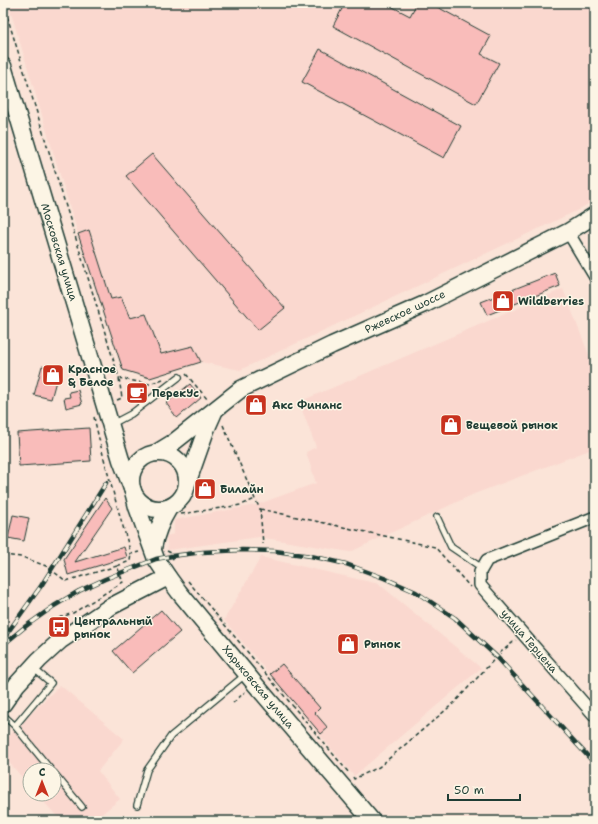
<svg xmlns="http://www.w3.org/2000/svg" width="598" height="824" viewBox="0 0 598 824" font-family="'Shantell Sans',sans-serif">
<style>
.built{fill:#fad8cf}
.building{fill:#f9bcba;stroke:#1f3d34}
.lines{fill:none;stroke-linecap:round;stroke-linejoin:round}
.lane-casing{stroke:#1f3d34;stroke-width:8}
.street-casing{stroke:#1f3d34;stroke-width:14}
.secondary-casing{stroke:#1f3d34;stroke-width:19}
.path{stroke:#1f3d34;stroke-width:1.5;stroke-dasharray:4 3;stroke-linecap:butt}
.lane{stroke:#fcf5e5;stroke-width:5.5}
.street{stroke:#fcf5e5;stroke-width:11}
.secondary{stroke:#fcf5e5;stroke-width:16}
.rail-casing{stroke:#1f3d34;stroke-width:4.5}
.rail{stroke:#fcf5e5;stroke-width:3;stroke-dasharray:9;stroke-linecap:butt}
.labels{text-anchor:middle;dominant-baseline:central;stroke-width:3;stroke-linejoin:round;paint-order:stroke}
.street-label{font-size:11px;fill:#1f3d34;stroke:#fcf5e5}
.poi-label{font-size:11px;font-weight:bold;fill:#1f3d34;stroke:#fcf5e5;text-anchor:start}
</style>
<rect width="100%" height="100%" fill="#fbe4d8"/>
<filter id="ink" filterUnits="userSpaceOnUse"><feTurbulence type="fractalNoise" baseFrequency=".025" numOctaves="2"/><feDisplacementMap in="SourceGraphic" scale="8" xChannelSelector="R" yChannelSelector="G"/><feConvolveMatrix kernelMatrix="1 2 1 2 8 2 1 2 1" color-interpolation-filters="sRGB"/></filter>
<g filter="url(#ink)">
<g class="built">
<path d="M8 3H595V200L576 211 240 370 201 362 193 346 161 354 146 314 130 318 121 297 111 299 90 231 78 234Z"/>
<path d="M563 289 595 370V448L474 494 350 552 259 537 168 550 166 536 174 534V520L256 505 316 483 306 452 316 447 299 402Z"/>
<path d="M261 557 379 584 481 668 354 776 224 620Z"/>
<path d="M60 685 124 739 98 771 120 799 93 821H61L37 794H54V770H30V786L5 758 3 750V742Z"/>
</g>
<g class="building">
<path d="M345 3H385L410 16 417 3H430L491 36 481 54 499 63 476 104 333 26Z"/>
<path d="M320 49 461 126 444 158 302 82Z"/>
<path d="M152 154 285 308 258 330 126 176Z"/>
<path d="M89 230 111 299 121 297 130 318 146 314 161 354 193 346 201 362 150 378 123 370 78 234Z"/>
<path d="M555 273 560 286 487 315 481 302Z"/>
<path d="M42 366 59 370 51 399 34 395Z"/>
<path d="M190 384 201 398 177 418 166 403Z"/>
<path d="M78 390 82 404 66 408 64 398 70 397 69 392Z"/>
<path d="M89 428 91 461 19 466 17 433Z"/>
<path d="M105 498 112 508 75 562 124 547 127 557 68 575 64 559Z"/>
<path d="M13 515 29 518 24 541 8 538Z"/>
<path d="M161 610 180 632 132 673 113 651Z"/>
<path d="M282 664 320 708 315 713 328 728 321 734 270 674Z"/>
</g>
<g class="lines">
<g class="lane-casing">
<g id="lane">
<path d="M112 424 131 414 179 377"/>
<path d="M437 517 451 547 482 568"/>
<path d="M3 715 15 726 51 770"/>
<path d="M15 726 51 683 33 668"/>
<path d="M54 773 82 807"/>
<path d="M137 805 147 770 171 736 245 675"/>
</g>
</g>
<g class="street-casing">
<g id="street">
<path d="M568 232 595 277"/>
<path d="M595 517 487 560 480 572V585L595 716"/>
</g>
</g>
<g class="secondary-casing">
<g id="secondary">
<path d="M3 66 121 460 133 491 137 507 156 559 168 577 179 592 255 684 372 821"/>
<circle cx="159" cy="481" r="28"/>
<path d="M156 453 174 442 241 389 332 345 425 304 568 232 595 215"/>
<path d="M188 481 206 430 214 412"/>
<path d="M153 548C156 532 161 521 169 508"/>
<path d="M3 704 17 684 39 660 61 640 110 607 168 577"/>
</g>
</g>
<g class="path">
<path d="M3 3 119 378 149 384 163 379"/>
<path d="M186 374 208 400"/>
<path d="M117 400 122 398 119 378"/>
<path d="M94 417C104 463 118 509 131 554L139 552"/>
<path d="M223 425 255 499 260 509 263 544"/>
<path d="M260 509 435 547 470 587"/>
<path d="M181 514 241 505 255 499"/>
<path d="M167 551 171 553 174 562"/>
<path d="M3 555 22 557 46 566 66 581 117 566"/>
<path d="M188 581 349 773"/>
<path d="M59 618 73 613 123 582 117 566 130 561 131 554"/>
<path d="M233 703 245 692"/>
<path d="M591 726 595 731"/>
<path d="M353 777 354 779 379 767 454 703 501 652 516 640"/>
</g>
<use href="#lane" class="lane"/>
<use href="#street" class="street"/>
<use href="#secondary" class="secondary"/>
<g class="rail-casing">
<g id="rail">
<path d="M3 639 41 586 106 483"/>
<path d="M3 645 26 626 54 606 79 591 105 579 156 559 172 556 203 552 242 550 275 551 311 556 346 564 384 578 416 592 455 618 497 657 595 764"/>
</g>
</g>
<use href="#rail" class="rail"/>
</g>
</g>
<defs>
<g id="shop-square" transform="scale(1.15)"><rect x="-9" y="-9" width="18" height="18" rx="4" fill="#c8321e" stroke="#fcf5e5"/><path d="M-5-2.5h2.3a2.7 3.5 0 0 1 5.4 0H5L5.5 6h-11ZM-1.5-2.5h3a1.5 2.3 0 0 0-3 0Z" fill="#fff"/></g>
<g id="cafe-square" transform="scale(1.15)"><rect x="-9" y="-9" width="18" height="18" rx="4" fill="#c8321e" stroke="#fcf5e5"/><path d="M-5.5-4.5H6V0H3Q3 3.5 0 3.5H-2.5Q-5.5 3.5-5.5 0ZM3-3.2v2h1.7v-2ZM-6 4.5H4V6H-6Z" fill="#fff"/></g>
<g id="bus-square" transform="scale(1.15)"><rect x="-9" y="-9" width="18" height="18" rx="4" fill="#c8321e" stroke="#fcf5e5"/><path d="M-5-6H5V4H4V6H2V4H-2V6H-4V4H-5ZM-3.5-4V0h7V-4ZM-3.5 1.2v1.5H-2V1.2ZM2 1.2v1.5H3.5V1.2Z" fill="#fff"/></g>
</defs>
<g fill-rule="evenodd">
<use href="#shop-square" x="503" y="301"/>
<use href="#shop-square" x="53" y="375"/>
<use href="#cafe-square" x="137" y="393"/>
<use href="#shop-square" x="256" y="405"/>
<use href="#shop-square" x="451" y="425"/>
<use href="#shop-square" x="205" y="489"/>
<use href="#bus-square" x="59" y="627"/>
<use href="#shop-square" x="348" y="644"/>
</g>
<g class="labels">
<g class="street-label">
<text transform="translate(59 252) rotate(73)">Московская улица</text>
<text transform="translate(405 312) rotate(-25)">Ржевское шоссе</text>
<text transform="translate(529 641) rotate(49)">улица Герцена</text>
<text transform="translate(258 687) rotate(50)">Харьковская улица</text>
</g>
<g class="poi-label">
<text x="518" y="301">Wildberries</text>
<text x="68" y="369">Красное<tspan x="68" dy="13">&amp; Белое</tspan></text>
<text x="152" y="393">ПерекУс</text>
<text x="272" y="405">Акс Финанс</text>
<text x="466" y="425">Вещевой рынок</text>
<text x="220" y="489">Билайн</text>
<text x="74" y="621">Центральный<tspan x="74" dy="13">рынок</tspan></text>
<text x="364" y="644">Рынок</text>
</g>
</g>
<rect width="598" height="824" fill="none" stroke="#fcf5e5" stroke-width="16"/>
<rect x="8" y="8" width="582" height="808" fill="none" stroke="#1f3d34" stroke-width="1.5" filter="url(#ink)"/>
<g transform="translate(42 782)"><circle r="19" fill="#fcf5e5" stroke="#a4ab9e"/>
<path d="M0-3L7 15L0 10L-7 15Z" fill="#c8321e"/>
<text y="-6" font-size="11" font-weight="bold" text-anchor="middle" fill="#1f3d34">С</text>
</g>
<path d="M448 794v6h72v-6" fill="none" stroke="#1f3d34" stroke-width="2"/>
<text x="454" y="794" font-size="12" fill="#1f3d34" stroke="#fcf5e5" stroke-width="3" paint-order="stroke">50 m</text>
</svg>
